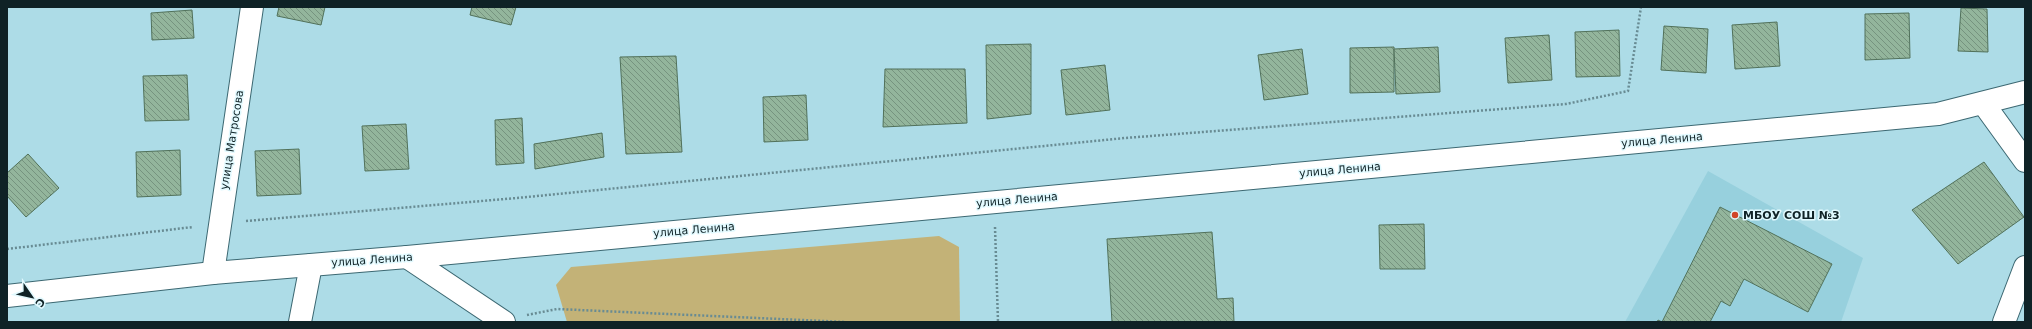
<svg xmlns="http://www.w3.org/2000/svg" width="2032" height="329" viewBox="0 0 2032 329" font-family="'DejaVu Sans',sans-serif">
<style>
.built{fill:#97d0dd}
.park{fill:#c3b277}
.building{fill:url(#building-back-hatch);stroke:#51715a}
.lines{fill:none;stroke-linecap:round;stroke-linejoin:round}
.minor-casing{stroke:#3c6872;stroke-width:24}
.path{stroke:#688b93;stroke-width:2.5;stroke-dasharray:2 2;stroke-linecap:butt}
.minor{stroke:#fff;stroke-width:22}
.poi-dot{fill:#d14629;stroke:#e1f9fe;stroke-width:1.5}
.labels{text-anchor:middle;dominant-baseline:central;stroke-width:3;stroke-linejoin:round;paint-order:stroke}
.street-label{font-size:11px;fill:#0f2226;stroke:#e1f9fe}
.poi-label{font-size:11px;font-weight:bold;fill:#0f2226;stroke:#e1f9fe;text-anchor:start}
</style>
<defs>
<pattern id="building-back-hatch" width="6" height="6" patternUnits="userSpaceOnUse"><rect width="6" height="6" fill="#93b59c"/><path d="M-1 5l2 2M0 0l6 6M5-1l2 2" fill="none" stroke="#76937f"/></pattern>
</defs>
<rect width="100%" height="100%" fill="#addce7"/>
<path class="built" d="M1708 171 1863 258 1841 322H1625Z"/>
<path class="park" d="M939 236 959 247 960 322H567L556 285 571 267Z"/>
<g class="building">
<path d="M279 7H325L321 25 277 16Z"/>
<path d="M472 7H516L511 25 470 15Z"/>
<path d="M1961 8 1987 9 1988 52 1958 51Z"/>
<path d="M192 10 194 38 152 40 151 13Z"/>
<path d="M1909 13 1910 58 1865 60V14Z"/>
<path d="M1777 22 1780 66 1735 69 1732 25Z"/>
<path d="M1664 26 1708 29 1706 73 1661 70Z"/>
<path d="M1619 30 1620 76 1576 77 1575 32Z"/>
<path d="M1549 35 1552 80 1508 83 1505 38Z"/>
<path d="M1031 44V114L987 119 986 45Z"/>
<path d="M1394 47V92L1350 93V48Z"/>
<path d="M1438 47 1440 92 1396 94 1394 49Z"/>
<path d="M1302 49 1308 94 1264 100 1258 55Z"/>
<path d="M676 56 682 152 626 154 620 57Z"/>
<path d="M1105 65 1110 110 1066 115 1061 70Z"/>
<path d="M885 69H965L967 123 883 127Z"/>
<path d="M187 75 189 120 145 121 143 76Z"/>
<path d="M806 95 808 140 764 142 763 97Z"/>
<path d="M522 118 524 163 496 165 495 120Z"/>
<path d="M406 124 409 169 365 171 362 126Z"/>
<path d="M602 133 604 157 535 169 534 144Z"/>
<path d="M299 149 301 194 257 196 255 151Z"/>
<path d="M180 150 181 195 137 197 136 152Z"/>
<path d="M28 154 59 188 26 217 7 196V173Z"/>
<path d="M1984 162 2024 217 1958 264 1912 210Z"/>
<path d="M1720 207 1832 264 1808 312 1744 279 1730 306 1721 301 1710 322H1657L1658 320 1662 322Z"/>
<path d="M1424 224 1425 269H1380L1379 225Z"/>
<path d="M1212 232 1217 299 1233 298 1234 322H1112L1107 239Z"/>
</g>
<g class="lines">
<g class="minor-casing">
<g id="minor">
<path d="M1983 103 2025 161"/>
<path d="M407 257 504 322"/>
<path d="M213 273 252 7"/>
<path d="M7 296 213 273 407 257 1938 114 2025 92"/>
<path d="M300 322 311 265"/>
<path d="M2004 322 2025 267"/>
</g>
</g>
<g class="path">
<path d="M246 221 517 198 1125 138 1566 104 1628 91 1641 7"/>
<path d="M995 227 998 322"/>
<path d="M7 249 193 227"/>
<path d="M527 315 557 309 846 322"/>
</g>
<use href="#minor" class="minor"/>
</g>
<circle class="poi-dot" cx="1735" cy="215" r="4"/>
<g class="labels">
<g class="street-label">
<text transform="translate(232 140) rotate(-81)">улица Матросова</text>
<text transform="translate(1662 140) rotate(-5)">улица Ленина</text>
<text transform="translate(1340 170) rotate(-5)">улица Ленина</text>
<text transform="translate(1017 200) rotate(-5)">улица Ленина</text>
<text transform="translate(694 230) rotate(-5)">улица Ленина</text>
<text transform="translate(372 260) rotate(-4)">улица Ленина</text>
</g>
<g class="poi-label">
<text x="1743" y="215">МБОУ СОШ №3</text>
</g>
</g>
<rect width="2032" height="329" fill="none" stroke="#0f2226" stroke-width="16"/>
<g transform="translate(32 297) rotate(124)" stroke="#e1f9fe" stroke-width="3" paint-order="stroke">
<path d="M0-3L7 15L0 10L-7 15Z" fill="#0f2226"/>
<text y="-6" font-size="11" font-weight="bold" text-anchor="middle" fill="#0f2226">С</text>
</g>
</svg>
